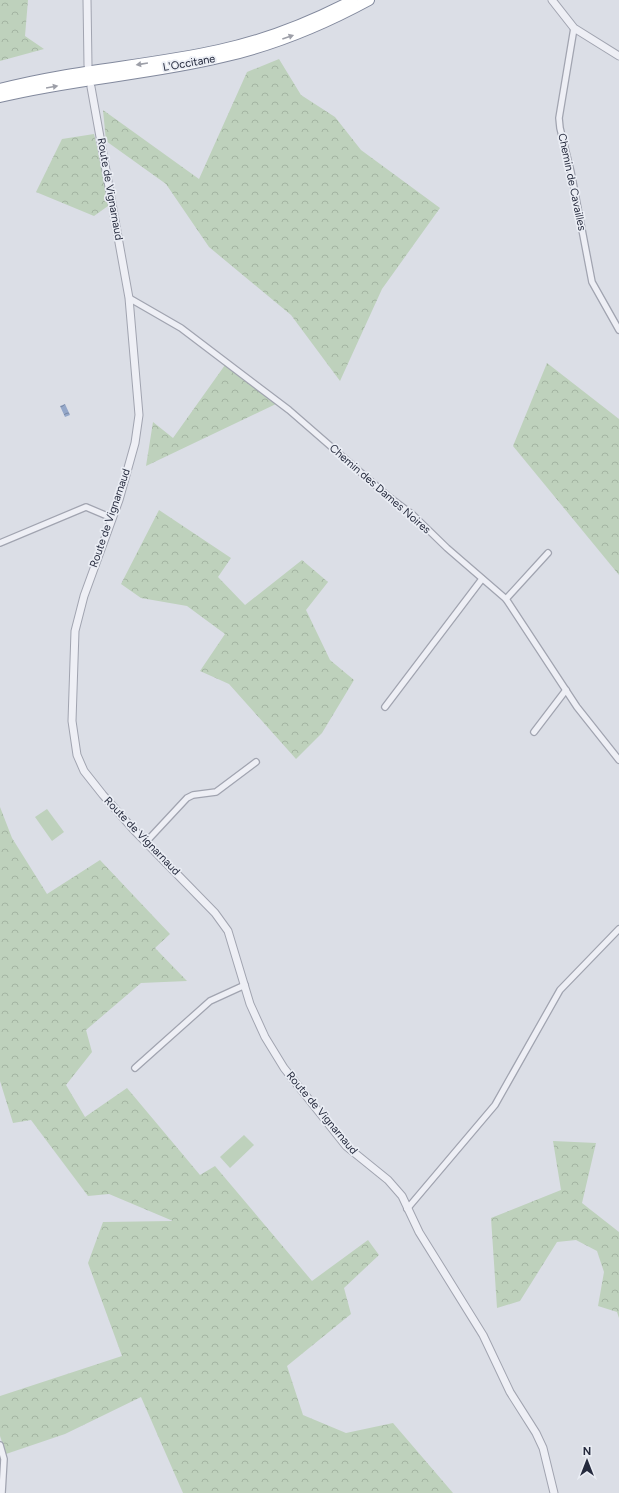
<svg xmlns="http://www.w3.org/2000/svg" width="619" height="1493" viewBox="0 0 619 1493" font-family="Figtree,sans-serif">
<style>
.forest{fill:url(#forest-crowns)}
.garden{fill:#bed1bc}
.water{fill:url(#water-waves)}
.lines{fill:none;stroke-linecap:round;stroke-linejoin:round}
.minor-casing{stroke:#a1a4b0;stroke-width:8}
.tertiary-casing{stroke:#a1a4b0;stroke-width:9}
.motorway-casing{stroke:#82899d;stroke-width:12}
.minor{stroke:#eeeff5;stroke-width:5.5}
.tertiary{stroke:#eeeff5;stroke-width:7}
.motorway{stroke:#fff;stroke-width:10}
.oneway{fill:#9d9fa8}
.labels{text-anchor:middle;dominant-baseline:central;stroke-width:3.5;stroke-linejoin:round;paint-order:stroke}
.street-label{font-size:11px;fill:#252a3d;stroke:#eaedf4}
</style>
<defs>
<pattern id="forest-crowns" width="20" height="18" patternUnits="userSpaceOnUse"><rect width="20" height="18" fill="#bed1bc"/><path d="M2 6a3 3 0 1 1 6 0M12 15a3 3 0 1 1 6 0" fill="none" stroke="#a3b4a2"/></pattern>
<pattern id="water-waves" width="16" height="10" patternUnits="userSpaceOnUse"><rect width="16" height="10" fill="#94a7c9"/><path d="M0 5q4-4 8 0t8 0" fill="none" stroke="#7988a4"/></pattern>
</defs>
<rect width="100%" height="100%" fill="#dbdee6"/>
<g class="forest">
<path d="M0 0H28L25 36 44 49 0 61Z"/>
<path d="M279 59 301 95 335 117 361 150 440 208 382 289 340 381 291 315 209 247 166 184 106 141 103 110 199 179 247 72Z"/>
<path d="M94 134 108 194V206L94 216 36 192 62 139Z"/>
<path d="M547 363 619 419V575L513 446Z"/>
<path d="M225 365 276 404 146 466 153 422 173 438Z"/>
<path d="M159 510 231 558 218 577 245 605 302 560 328 582 306 610 330 660 354 680 322 733 296 759 229 684 200 671 225 634 187 606 141 598 121 584Z"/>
<path d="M0 807 12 838 47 894 100 860 170 934 155 948 187 981 141 983 86 1030 92 1052 66 1085 85 1117 127 1088 200 1175 215 1166 312 1281 368 1240 379 1255 344 1288 351 1314 287 1366 303 1415 346 1433 393 1423 453 1493H183L141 1397 65 1434 6 1454 0 1436V1396L122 1356 88 1263 103 1222 173 1221 109 1194 88 1196 31 1120 13 1123 0 1081Z"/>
<path d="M553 1141 596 1143 582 1203 619 1232V1318L617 1312 598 1306 604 1272 597 1251 576 1240 557 1242 520 1301 497 1308 491 1218 561 1190Z"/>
</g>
<g class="garden">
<path d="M47 809 64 832 52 841 35 817Z"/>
<path d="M244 1135 254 1145 230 1168 220 1157Z"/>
</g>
<path class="water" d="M65 404 70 415 65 417 60 406Z"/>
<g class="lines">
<g class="minor-casing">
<g id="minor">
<path d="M574 28 559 118 560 128 571 172 592 282 619 330"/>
<path d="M129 298 181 328 289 410 389 497 413 515 447 548 506 599 577 707 619 760"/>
<path d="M0 543 86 507 112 518"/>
<path d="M506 599 548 553"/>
<path d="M385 707 482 579"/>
<path d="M534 732 566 690"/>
<path d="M146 842 187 798 193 795 216 792 256 762"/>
<path d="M135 1068 210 1001 245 985"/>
<path d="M407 1209 495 1105 560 990 619 929"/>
<path d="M0 1445 4 1459 2 1493"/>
</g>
</g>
<g class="tertiary-casing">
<g id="tertiary">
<path d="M87 0 88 65"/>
<path d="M552 0 574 28 619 56"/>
<path d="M91 87 129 298 139 415 135 443 119 500 84 596 75 631 72 721 77 755 84 771 103 795 133 829 215 913 228 931 250 1004 265 1037 284 1068 346 1146 388 1180 402 1196 419 1232 483 1335 510 1392 536 1433 543 1448 554 1493"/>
</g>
</g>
<g class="motorway-casing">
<g id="motorway">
<path d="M0 89C72 70 147 66 219 50 265 40 311 22 353 0"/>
<path d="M0 97C73 79 150 75 223 57 275 45 323 25 369 0"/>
</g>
</g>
<use href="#minor" class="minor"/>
<use href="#tertiary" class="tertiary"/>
<use href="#motorway" class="motorway"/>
</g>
<defs><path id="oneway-solid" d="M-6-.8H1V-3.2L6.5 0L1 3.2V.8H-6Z"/></defs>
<g class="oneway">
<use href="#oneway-solid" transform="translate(288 37) rotate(-19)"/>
<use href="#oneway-solid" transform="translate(142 64) rotate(171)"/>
<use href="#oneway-solid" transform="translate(52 87) rotate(-10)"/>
</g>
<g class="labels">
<g class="street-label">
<text transform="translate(189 63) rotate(-10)">L'Occitane</text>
<text transform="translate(572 182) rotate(78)">Chemin de Cavailles</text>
<text transform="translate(110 189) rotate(80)">Route de Vignarnaud</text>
<text transform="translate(380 489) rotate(41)">Chemin des Dames Noires</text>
<text transform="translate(110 518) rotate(-71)">Route de Vignarnaud</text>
<text transform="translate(142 836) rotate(46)">Route de Vignarnaud</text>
<text transform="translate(322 1113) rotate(50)">Route de Vignarnaud</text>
</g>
</g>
<g transform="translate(587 1461)" stroke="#eaedf4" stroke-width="3" paint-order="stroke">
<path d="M0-3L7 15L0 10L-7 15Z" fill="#252a3d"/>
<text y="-6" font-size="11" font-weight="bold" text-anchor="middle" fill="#252a3d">N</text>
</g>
</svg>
